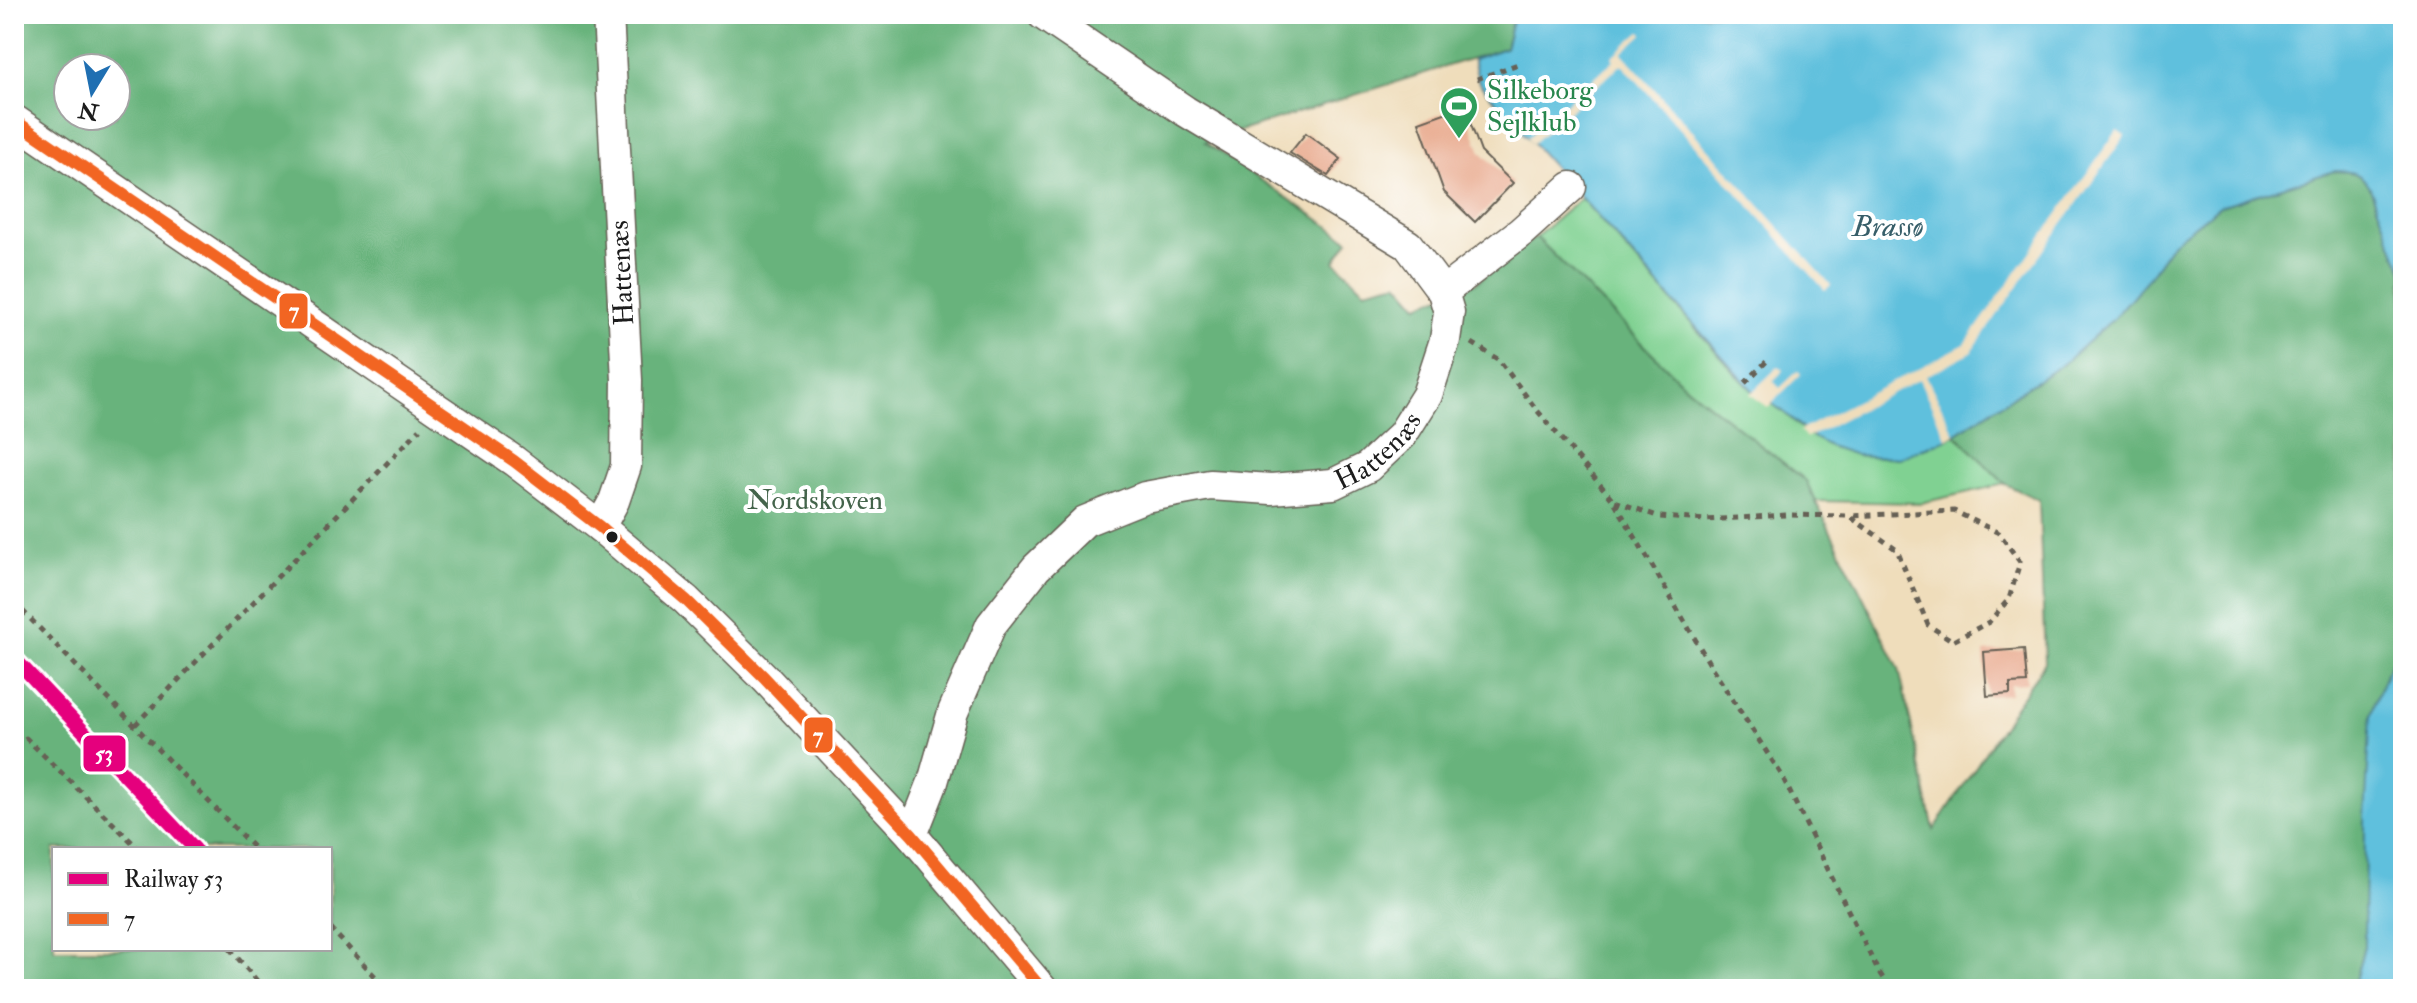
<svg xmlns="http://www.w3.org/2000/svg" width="2417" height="1003" viewBox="0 0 2417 1003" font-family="'IM FELL Double Pica',serif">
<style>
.green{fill:#80d192;stroke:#4e7657;stroke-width:2}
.forest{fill:#68b37c;stroke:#42684c;stroke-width:2;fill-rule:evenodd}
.water{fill:#5fc0dd;stroke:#3e6e7c;stroke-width:2}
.pier{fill:#efddbb}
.building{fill:#e9ab8f}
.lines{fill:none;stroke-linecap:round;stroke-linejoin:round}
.minor-casing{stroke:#666054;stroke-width:33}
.path{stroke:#666054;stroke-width:5;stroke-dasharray:6 6;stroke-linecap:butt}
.minor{stroke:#fff;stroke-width:30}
.bus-1-casing{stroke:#fff;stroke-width:18}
.bus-1{stroke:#f26522;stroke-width:12}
.rail-1-casing{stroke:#fff;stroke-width:20}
.rail-1{stroke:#e5007d;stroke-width:14}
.bus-dot{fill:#1c1c1c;stroke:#fff;stroke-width:3}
.labels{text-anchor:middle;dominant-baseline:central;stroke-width:8;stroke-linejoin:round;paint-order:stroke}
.leisure-label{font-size:28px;fill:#27864d;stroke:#fff;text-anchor:start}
.street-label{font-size:28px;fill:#1c1c1c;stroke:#fff}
.park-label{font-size:28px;fill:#44644b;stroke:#fff}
.water-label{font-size:30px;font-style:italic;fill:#375e69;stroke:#fff}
.line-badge{stroke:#fff;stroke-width:3}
.badge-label{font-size:22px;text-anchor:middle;font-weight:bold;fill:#fff}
</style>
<rect width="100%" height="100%" fill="#fff"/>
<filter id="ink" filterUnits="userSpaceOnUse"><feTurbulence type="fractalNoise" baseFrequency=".0125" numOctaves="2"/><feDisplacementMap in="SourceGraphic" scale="16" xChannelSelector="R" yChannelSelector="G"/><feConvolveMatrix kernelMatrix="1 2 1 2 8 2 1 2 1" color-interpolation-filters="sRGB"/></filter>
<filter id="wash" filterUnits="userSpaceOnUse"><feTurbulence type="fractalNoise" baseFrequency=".006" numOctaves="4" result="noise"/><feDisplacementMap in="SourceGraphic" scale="32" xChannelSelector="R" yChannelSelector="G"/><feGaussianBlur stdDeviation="1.8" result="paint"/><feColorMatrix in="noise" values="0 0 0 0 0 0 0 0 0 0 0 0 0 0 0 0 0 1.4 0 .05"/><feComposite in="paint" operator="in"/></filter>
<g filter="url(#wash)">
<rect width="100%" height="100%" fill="#efddbb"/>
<path class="green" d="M1581 198 1736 374 1753 391 1784 412 1803 430 1856 455 1899 458 1955 434 2005 484 1921 503 1816 501 1805 480 1685 386 1536 237Z"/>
<path class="forest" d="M14 14H1514L1505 48 1205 142 1349 240 1335 261 1365 290 1398 282 1418 305 1475 283 1536 237 1685 386 1805 480 1899 669 1934 830 2045 662 2039 500 2005 484 1955 434 2064 363 2114 318 2145 282 2173 242 2220 206 2334 171C2350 171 2359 172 2369 185L2403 271V644L2386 673 2364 946 2353 989H14ZM68 68H116V116H68ZM54 849H330V949H54Z"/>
<g class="water">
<path d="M1514 14H2403V271L2369 185C2359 172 2351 171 2334 171L2220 206 2173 242 2145 282 2114 318 2064 363 1947 439 1899 458 1856 455 1829 446 1811 436 1784 412 1753 391 1479 83 1473 59 1505 48Z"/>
<path d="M2403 644V989H2353L2364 946 2365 817 2371 714 2386 673Z"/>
</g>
<g class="pier">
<path d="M1641 31 1643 34 1622 53 1831 285 1825 290 1622 64 1532 144 1527 138 1614 60 1612 57Z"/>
<path d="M2117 131 2125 136 1971 352 1926 376 1955 434 1947 439 1919 379 1807 438 1799 431 1965 344Z"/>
<path d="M1779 366 1784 370 1773 381 1780 388 1798 371 1801 374 1768 407 1750 394Z"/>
</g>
<g id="blocks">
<g class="building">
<path d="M1464 106 1481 152 1513 183 1475 222 1444 192 1419 122Z"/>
<path d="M1306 133 1341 159 1328 176 1290 153Z"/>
<path d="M2024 649 2027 683 2010 684V694L1987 696 1984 652Z"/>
</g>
</g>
</g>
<g filter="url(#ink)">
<use href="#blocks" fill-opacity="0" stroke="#666054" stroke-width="2"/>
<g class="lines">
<g class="minor-casing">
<g id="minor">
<path d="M14 120 514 461 600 527 686 600 764 677 912 835 1042 989"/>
<path d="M1443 292 1521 232 1571 187"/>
<path d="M600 527 614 501 626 466 627 380 608 14"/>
<path id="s1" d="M912 835 933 782 953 712 991 625 1036 568 1085 521 1145 497 1210 485 1271 489 1333 484 1368 467 1402 435 1427 395 1445 340 1449 312 1443 292 1408 245 1185 111 1042 14"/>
</g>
</g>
<g class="path">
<path d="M1477 79 1518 64"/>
<path d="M1472 343 1499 360 1536 409 1614 501 1712 668 1781 774 1877 969 1890 989"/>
<path d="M1745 383 1770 358"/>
<path d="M1615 501 1660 517 1706 520 1786 515 1849 516 1897 550 1928 625 1953 641 1989 622 2009 599 2020 562 1999 533 1954 511 1849 516"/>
<path d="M14 602 255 849"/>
<path d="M135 725 420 429"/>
<path d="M14 744 26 738 139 849"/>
<path d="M330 928 387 989"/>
<path d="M230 949 264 989"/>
</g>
<use href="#minor" class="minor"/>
<g class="bus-1-casing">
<path id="bus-1" d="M14 120 514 461 600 527 686 600 764 677 912 835 1042 989"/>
</g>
<use href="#bus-1" class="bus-1"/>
<g class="rail-1-casing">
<path id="rail-1" d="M14 658 195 849"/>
</g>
<use href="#rail-1" class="rail-1"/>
</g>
</g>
<defs>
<g id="stadium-pin" transform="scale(2)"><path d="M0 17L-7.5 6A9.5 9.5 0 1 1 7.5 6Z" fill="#2e9e5b" stroke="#fff"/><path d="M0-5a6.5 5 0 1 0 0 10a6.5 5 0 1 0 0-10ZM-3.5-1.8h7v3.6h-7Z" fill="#fff"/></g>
</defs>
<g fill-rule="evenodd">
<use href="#stadium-pin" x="1459" y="106"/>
</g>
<circle class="bus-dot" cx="612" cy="537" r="7"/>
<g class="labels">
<g class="leisure-label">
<text x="1487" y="90">Silkeborg<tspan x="1487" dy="32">Sejlklub</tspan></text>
</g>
<g class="street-label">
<text transform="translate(622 273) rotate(-93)">Hattenæs</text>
<text stroke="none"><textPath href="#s1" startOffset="676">Hattenæs</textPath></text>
</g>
<g class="park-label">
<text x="815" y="500">Nordskoven</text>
</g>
<g class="water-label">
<text x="1888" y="226">Brassø</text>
</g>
</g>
<g class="line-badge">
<rect x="278" y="292" width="31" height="38" rx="8" fill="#f26522"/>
<rect x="803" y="716" width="31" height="38" rx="8" fill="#f26522"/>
<rect x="82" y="734" width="45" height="39" rx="8" fill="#e5007d"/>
</g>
<g class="badge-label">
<text x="294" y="318">7</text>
<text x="818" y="743">7</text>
<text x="104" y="761">53</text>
</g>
<rect width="2417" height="1003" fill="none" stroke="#fff" stroke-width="48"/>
<rect x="52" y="847" width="280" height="104" fill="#ffffff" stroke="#a4a4a4" stroke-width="2"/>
<rect x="68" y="873" width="40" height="12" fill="#e5007d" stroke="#a4a4a4" stroke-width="2"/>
<text x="124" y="887" font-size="24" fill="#1c1c1c">Railway 53</text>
<rect x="68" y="913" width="40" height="12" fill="#f26522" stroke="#a4a4a4" stroke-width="2"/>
<text x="124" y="927" font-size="24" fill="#1c1c1c">7</text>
<g transform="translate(92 92) rotate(190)"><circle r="38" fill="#ffffff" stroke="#a4a4a4" stroke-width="2"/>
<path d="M0-6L14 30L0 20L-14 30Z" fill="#1f6fb2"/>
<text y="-12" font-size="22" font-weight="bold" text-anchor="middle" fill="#1c1c1c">N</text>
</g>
</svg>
